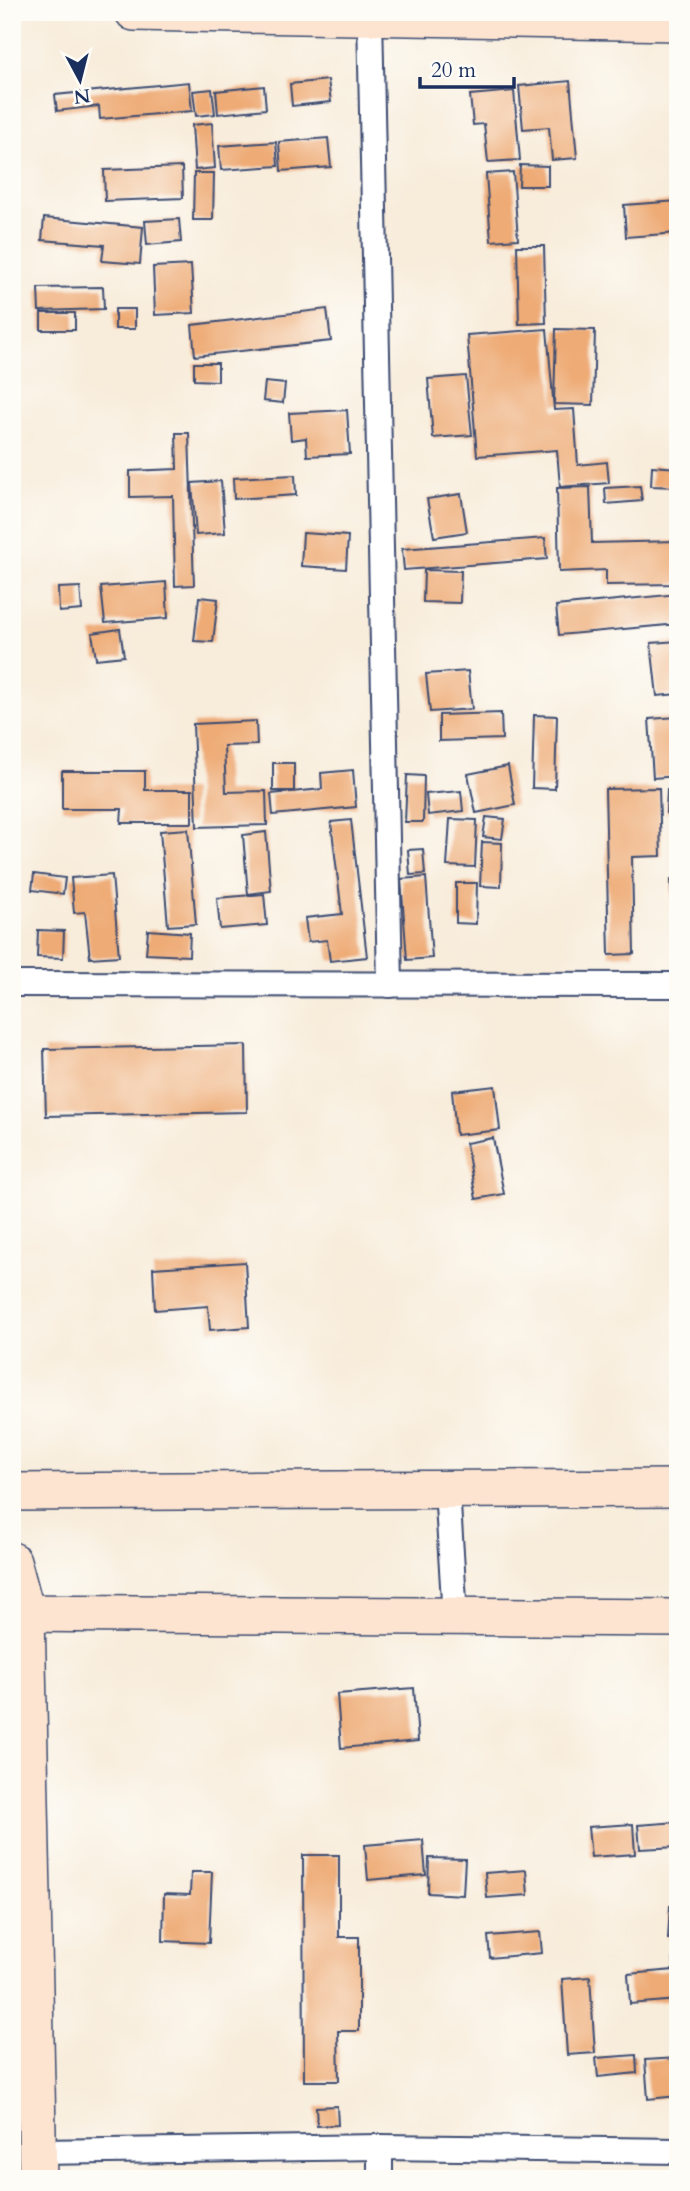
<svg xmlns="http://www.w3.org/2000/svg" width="690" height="2191" viewBox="0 0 690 2191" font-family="Cardo,serif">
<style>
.building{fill:#eeab76}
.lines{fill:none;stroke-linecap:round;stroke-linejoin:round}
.street-casing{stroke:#3c4b71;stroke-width:28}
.secondary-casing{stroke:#3c4b71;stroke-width:40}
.street{stroke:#fff;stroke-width:24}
.secondary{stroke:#fde4d0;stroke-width:37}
</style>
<rect width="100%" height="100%" fill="#fdfcf7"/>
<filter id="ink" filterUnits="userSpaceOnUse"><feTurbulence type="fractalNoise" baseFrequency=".0143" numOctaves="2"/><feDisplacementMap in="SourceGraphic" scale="14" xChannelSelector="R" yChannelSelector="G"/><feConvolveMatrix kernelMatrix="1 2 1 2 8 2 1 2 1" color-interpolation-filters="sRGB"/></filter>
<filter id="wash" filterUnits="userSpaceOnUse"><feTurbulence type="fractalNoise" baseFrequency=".00686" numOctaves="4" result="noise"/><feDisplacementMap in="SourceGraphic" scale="28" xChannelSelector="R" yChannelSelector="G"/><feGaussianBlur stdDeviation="1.57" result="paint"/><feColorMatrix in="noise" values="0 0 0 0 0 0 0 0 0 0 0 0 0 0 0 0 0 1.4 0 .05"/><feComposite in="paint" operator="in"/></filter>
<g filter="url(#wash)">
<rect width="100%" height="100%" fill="#f8ecda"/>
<g id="blocks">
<g class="building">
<path d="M328 80 331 102 292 106 290 84Z"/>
<path d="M570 81 577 158 552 160 549 127 523 129 519 86Z"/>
<path d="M189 82 192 111 100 119 99 106 57 111 55 95Z"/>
<path d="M264 86 266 109 218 114 216 91Z"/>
<path d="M212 89 215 114 196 116 193 91Z"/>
<path d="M514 91 520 160 488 162 484 124 473 125 470 95Z"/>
<path d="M212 123 215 168 195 170 192 125Z"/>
<path d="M328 138 331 167 281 171 279 142Z"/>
<path d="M276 142 278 166 221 170 219 146Z"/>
<path d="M520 165 548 166V186H519Z"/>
<path d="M182 167 183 198 105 201 104 170Z"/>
<path d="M513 172 518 239 491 241 486 174Z"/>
<path d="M194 173H214L213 220H193Z"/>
<path d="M678 201V233L626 237 624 205Z"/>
<path d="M44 218 143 227 140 264 102 261 104 245 42 240Z"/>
<path d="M179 219 181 242 147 245 145 221Z"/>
<path d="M517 246H544L546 323 519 324Z"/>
<path d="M191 265 194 313 155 315 153 267Z"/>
<path d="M103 287 104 309 39 311 38 288Z"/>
<rect x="115" y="309" width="20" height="20"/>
<path d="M327 309 331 341 195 356 192 325Z"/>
<rect x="41" y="313" width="34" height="17"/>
<path d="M547 329 554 410 574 409 578 465 607 462 609 483 560 487 557 450 477 456 467 335Z"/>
<path d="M556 329 595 330 593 405 554 404Z"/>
<path d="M194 363H218V381L194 380Z"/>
<path d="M466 376 472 435 433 438 428 379Z"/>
<path d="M265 382 285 384 283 403 263 401Z"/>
<path d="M347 410 350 454 307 456 306 438 291 440 289 413Z"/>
<path d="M176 433H189L194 585 175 586 173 496 130 497V471L177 469Z"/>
<path d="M652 466 678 468V487L651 486Z"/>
<path d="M295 475 296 495 234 499 233 478Z"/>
<path d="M221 481 225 533 196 535 192 483Z"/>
<path d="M640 486 642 501 606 504 605 488Z"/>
<path d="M590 487 592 543 678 541V584L606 585V570L559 572 557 488Z"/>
<path d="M461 494 467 532 434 537 427 499Z"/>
<path d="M303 533 348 536 346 569 301 566Z"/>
<path d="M545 538 547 559 404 570 402 549Z"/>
<path d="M424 570 461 571 460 603 423 602Z"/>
<path d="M166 582 168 618 105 623 101 587Z"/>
<path d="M80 587 82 610 59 612 58 588Z"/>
<path d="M678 594V624L559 635 556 606Z"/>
<path d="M199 597 218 599 213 642 194 641Z"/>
<path d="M120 629 124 656 96 659 92 633Z"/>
<path d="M678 641V694L657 696 651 643Z"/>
<path d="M468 671 472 709 430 712 426 674Z"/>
<path d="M501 713 502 739 439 741V715Z"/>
<path d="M534 715 557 716 555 789 532 788Z"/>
<path d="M678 717V776L653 778 649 719Z"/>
<path d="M256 721 257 745 224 746 226 792 266 791 267 825 197 827 193 724Z"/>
<rect x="273" y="763" width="21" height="28"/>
<path d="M508 766 515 805 476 813 468 774Z"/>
<path d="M353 770 356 807 273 815 271 794 322 789 321 773Z"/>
<path d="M62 771H145V790H192V823H121L122 809H62Z"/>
<path d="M407 775 424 776 423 822H405Z"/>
<path d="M659 788 661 856 632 857 634 954 609 955 605 789Z"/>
<path d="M667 790H678V814L666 813Z"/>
<path d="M461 791 463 811 428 815 426 794Z"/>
<path d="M486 817 505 819 502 839 483 837Z"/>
<path d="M450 819 477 820 475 867 447 866Z"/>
<path d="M351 820 367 957 330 961 327 940 308 942 305 918 342 914 331 822Z"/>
<path d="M188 829 196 924 168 926 160 831Z"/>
<path d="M266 832 271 891 248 894 243 835Z"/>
<path d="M482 842 502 843 501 887 480 886Z"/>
<path d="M423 849 425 874 410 875 408 850Z"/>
<path d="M34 874 65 878 63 894 32 890Z"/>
<path d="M112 875 119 956 90 958 85 912 74 913 71 878Z"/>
<path d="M426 877 432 958 407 960 401 879Z"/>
<path d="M678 878V914L673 915 671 879Z"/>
<path d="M456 883H477L476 924 456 923Z"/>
<path d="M264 894 267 925 220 929 217 898Z"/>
<path d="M38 930 64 931 63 958 37 957Z"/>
<path d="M148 930 190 933 189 956 146 954Z"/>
<path d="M246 1045 247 1112 46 1116 44 1049Z"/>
<path d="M495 1086 500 1130 456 1135 452 1091Z"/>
<path d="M493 1138 504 1194 476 1199 466 1143Z"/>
<path d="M245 1262 249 1327 210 1330 208 1306 155 1310 153 1268Z"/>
<path d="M414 1688 418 1741 341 1748 337 1694Z"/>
<path d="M678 1822V1847L640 1849 638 1825Z"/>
<path d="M633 1824 635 1854 591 1857 588 1827Z"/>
<path d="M423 1840 426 1875 368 1880 365 1845Z"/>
<path d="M303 1855H339V1937H359V2031H338L339 2081H304Z"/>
<path d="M429 1858 465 1859 463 1895 428 1893Z"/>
<path d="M526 1870 528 1895 487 1898 485 1873Z"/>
<path d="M191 1872H212L209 1943 163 1941 164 1894 190 1895Z"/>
<path d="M670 1906H678V1939H668Z"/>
<path d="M540 1932 542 1953 490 1958 488 1936Z"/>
<path d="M673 1950H678V2000L630 2004 628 1974 674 1970Z"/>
<path d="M590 1977 595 2053 567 2055 562 1979Z"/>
<path d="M636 2055 637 2073 598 2077 596 2058Z"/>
<path d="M678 2058V2096L648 2099 645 2060Z"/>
<path d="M337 2106 338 2125 317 2126 316 2107Z"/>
</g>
</g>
</g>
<g filter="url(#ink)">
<use href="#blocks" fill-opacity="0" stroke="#3c4b71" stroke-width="2"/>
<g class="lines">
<g class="street-casing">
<g id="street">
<path d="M370 15 390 985"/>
<path d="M12 984 678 985"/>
<path d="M447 1489 455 1617"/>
<path d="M380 2147V2179"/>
<path d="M38 2152 380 2147 678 2151"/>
</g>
</g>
<g class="secondary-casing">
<g id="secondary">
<path d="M134 12 678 22"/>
<path d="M12 1492 678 1488"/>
<path d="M12 1561 26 1613 38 2179"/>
<path d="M12 1613 678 1618"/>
</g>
</g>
<use href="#street" class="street"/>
<use href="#secondary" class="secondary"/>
</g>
</g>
<rect width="690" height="2191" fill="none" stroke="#fdfcf7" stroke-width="42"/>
<g transform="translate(80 80) rotate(173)" stroke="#fdfcf7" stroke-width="5" paint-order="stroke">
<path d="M0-5L12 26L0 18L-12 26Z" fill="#1b2f5e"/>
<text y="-10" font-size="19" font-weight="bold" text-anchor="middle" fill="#1b2f5e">N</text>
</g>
<path d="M420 77v10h94v-10" fill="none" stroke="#1b2f5e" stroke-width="3.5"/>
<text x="431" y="77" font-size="21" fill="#1b2f5e" stroke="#fdfcf7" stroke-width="5" paint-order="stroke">20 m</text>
</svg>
